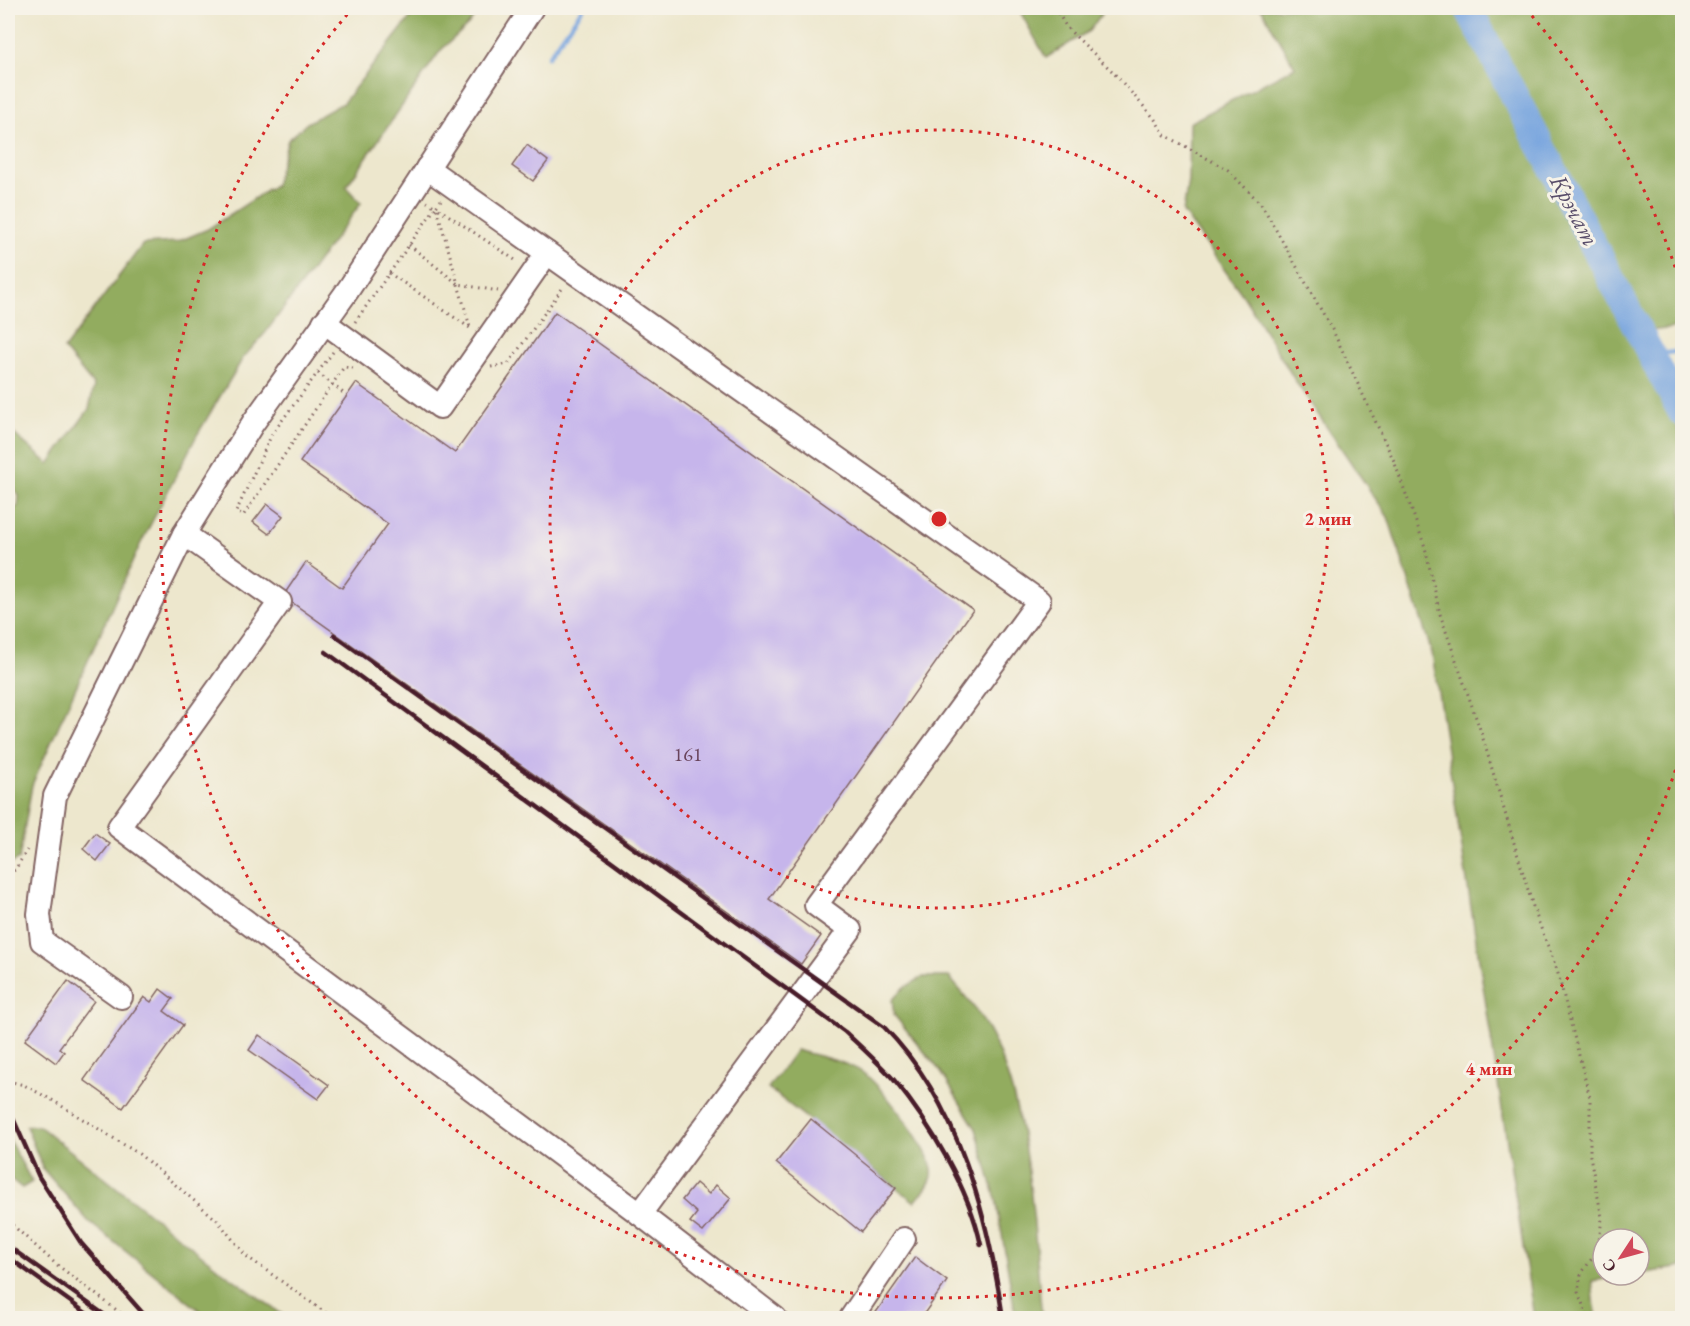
<svg xmlns="http://www.w3.org/2000/svg" width="1690" height="1326" viewBox="0 0 1690 1326" font-family="'EB Garamond',serif">
<style>
.forest{fill:#92ac5e;stroke:#6e6644;stroke-width:1.5}
.lines{fill:none;stroke-linecap:round;stroke-linejoin:round}
.stream{stroke:#75a3de;stroke-width:4.5}
.river{stroke:#75a3de;stroke-width:28}
.building{fill:#c6b5eb}
.minor-casing{stroke:#836564;stroke-width:26}
.path{stroke:#836564;stroke-width:3;stroke-dasharray:1.5 4.5;stroke-linecap:butt}
.minor{stroke:#fff;stroke-width:22}
.rail{stroke:#4a1f2b;stroke-width:4.5}
.ring{fill:none;stroke:#d62828;stroke-width:3;stroke-dasharray:3 6}
.labels{text-anchor:middle;dominant-baseline:central;stroke-width:6;stroke-linejoin:round;paint-order:stroke}
.number-label{font-size:20px;fill:#69445b}
.water-label{font-size:24px;font-style:italic;fill:#594d6a;stroke:#f7f3e8}
.centre{fill:#d62828;stroke:#f7f3e8;stroke-width:3}
.ring-label{font-size:18px;text-anchor:middle;font-weight:bold;fill:#d62828;stroke:#f7f3e8;stroke-width:6;stroke-linejoin:round;paint-order:stroke}
</style>
<rect width="100%" height="100%" fill="#f7f3e8"/>
<filter id="ink" filterUnits="userSpaceOnUse"><feTurbulence type="fractalNoise" baseFrequency=".0167" numOctaves="2"/><feDisplacementMap in="SourceGraphic" scale="12" xChannelSelector="R" yChannelSelector="G"/><feConvolveMatrix kernelMatrix="1 2 1 2 8 2 1 2 1" color-interpolation-filters="sRGB"/></filter>
<filter id="wash" filterUnits="userSpaceOnUse"><feTurbulence type="fractalNoise" baseFrequency=".008" numOctaves="4" result="noise"/><feDisplacementMap in="SourceGraphic" scale="24" xChannelSelector="R" yChannelSelector="G"/><feGaussianBlur stdDeviation="1.35" result="paint"/><feColorMatrix in="noise" values="0 0 0 0 0 0 0 0 0 0 0 0 0 0 0 0 0 1.4 0 .05"/><feComposite in="paint" operator="in"/></filter>
<g filter="url(#wash)">
<rect width="100%" height="100%" fill="#ede7cd"/>
<g class="forest">
<path d="M418 8H480L469 24 440 51 346 187 361 203 266 332 243 358 197 435 140 545 32 785 19 859 8 865V513L18 506 19 496 8 481V429L49 464 89 409 94 386 64 349 143 244 177 242 208 229 275 185 288 140 307 123 343 103Z"/>
<path d="M1018 8H1106L1089 31 1046 58Z"/>
<path d="M1261 8H1682V327L1632 333 1663 393 1682 439V1267L1639 1274V1239H1603V1275H1630L1592 1281 1596 1318H1534L1432 653 1388 517 1298 385 1244 297 1183 212 1188 180 1189 123 1295 67Z"/>
<path d="M923 977H949C959 989 969 1000 978 1013 1031 1092 1033 1225 1042 1318H1016L996 1199 976 1129 941 1072 894 1015 892 1000 905 987Z"/>
<path d="M796 1050C817 1056 848 1061 866 1075 883 1089 930 1149 932 1170 934 1182 922 1193 915 1202L768 1088Z"/>
<path d="M26 1126H39L218 1268 287 1318H209L89 1222 43 1169Z"/>
<path d="M8 1138 32 1182 22 1188 8 1177Z"/>
</g>
<g class="lines">
<g class="stream">
<path d="M548 57 583 8"/>
<path d="M1652 355 1682 351"/>
</g>
<path class="river" d="M1468 8 1682 413"/>
</g>
<g id="blocks">
<g class="building">
<path d="M527 145 548 161 533 181 512 166Z"/>
<path d="M555 312 973 610 769 899 821 936 801 964 283 596 306 562 342 588 388 524 300 462 356 383 455 453Z"/>
<path d="M267 504 283 516 269 534 253 522Z"/>
<path d="M95 833 110 844 97 861 83 849Z"/>
<path d="M68 981 94 1001 59 1048 64 1052 56 1063 25 1040Z"/>
<path d="M160 989 173 999 164 1011 183 1025 123 1108 84 1080 144 997 151 1002Z"/>
<path d="M259 1035 329 1085 318 1099 249 1050Z"/>
<path d="M811 1119 896 1188 861 1232 776 1163Z"/>
<path d="M696 1183 709 1194 716 1185 731 1198 703 1232 690 1222 697 1213 682 1200Z"/>
<path d="M915 1257 947 1281 921 1318H872Z"/>
</g>
</g>
</g>
<g filter="url(#ink)">
<use href="#blocks" fill-opacity="0" stroke="#836564" stroke-width="1.5"/>
<g class="lines">
<g class="minor-casing">
<g id="minor">
<path d="M532 8 348 290 253 423 184 534 280 602 119 827 640 1214 775 1318"/>
<path d="M427 168 1039 601 816 905 850 930 640 1214"/>
<path d="M324 322 440 407 547 253"/>
<path d="M121 997 42 941 39 914 55 796 184 534"/>
<path d="M851 1318 904 1239"/>
</g>
</g>
<g class="path">
<path d="M1055 8 1067 28 1112 71 1154 118 1165 135 1228 170 1262 205 1334 333 1394 461 1425 547 1440 614 1481 732 1534 910 1557 970 1590 1098V1156L1602 1218 1598 1250 1581 1274 1578 1292 1588 1318"/>
<path d="M441 200 436 207 518 262"/>
<path d="M437 209 470 327"/>
<path d="M409 245 458 284 498 291"/>
<path d="M389 273 470 328 472 327"/>
<path d="M355 322 436 207 427 202"/>
<path d="M333 352 272 434 236 512 243 516 344 367 353 368"/>
<path d="M491 367 508 364 564 286"/>
<path d="M318 373 347 396"/>
<path d="M8 873 15 870 27 850"/>
<path d="M8 1081 24 1085 52 1100 139 1154 217 1220 246 1256 333 1318"/>
<path d="M8 1221 56 1264 127 1318"/>
</g>
<use href="#minor" class="minor"/>
<g class="rail">
<path d="M334 635 884 1027C959 1103 988 1216 1003 1318"/>
<path d="M326 652 845 1032C861 1047 879 1063 894 1080 930 1124 969 1188 981 1245"/>
<path d="M8 1107 39 1177 81 1243 147 1318"/>
<path d="M8 1246 109 1318"/>
<path d="M8 1257 93 1318"/>
</g>
</g>
</g>
<g class="ring">
<circle cx="939" cy="519" r="389"/>
<path d="M1681 753A778 778 0 1 1 352 9M1526 9A778 778 0 0 1 1681 285"/>
</g>
<g class="labels">
<g class="number-label">
<text x="688" y="754">161</text>
</g>
<g class="water-label">
<text transform="translate(1575 210) rotate(62)">Крэчат</text>
</g>
</g>
<circle cx="939" cy="519" r="9" class="centre"/>
<g class="ring-label">
<text x="1328" y="525">2 мин</text>
<text x="1489" y="1075">4 мин</text>
</g>
<rect width="1690" height="1326" fill="none" stroke="#f7f3e8" stroke-width="30"/>
<g transform="translate(1621 1257) rotate(234)"><circle r="28" fill="#f7f3e8" stroke="#b29e9c" stroke-width="1.5"/>
<path d="M0-4.5L10 22L0 15L-10 22Z" fill="#d1495b"/>
<text y="-9" font-size="16" font-weight="bold" text-anchor="middle" fill="#4a1f2b">С</text>
</g>
</svg>
